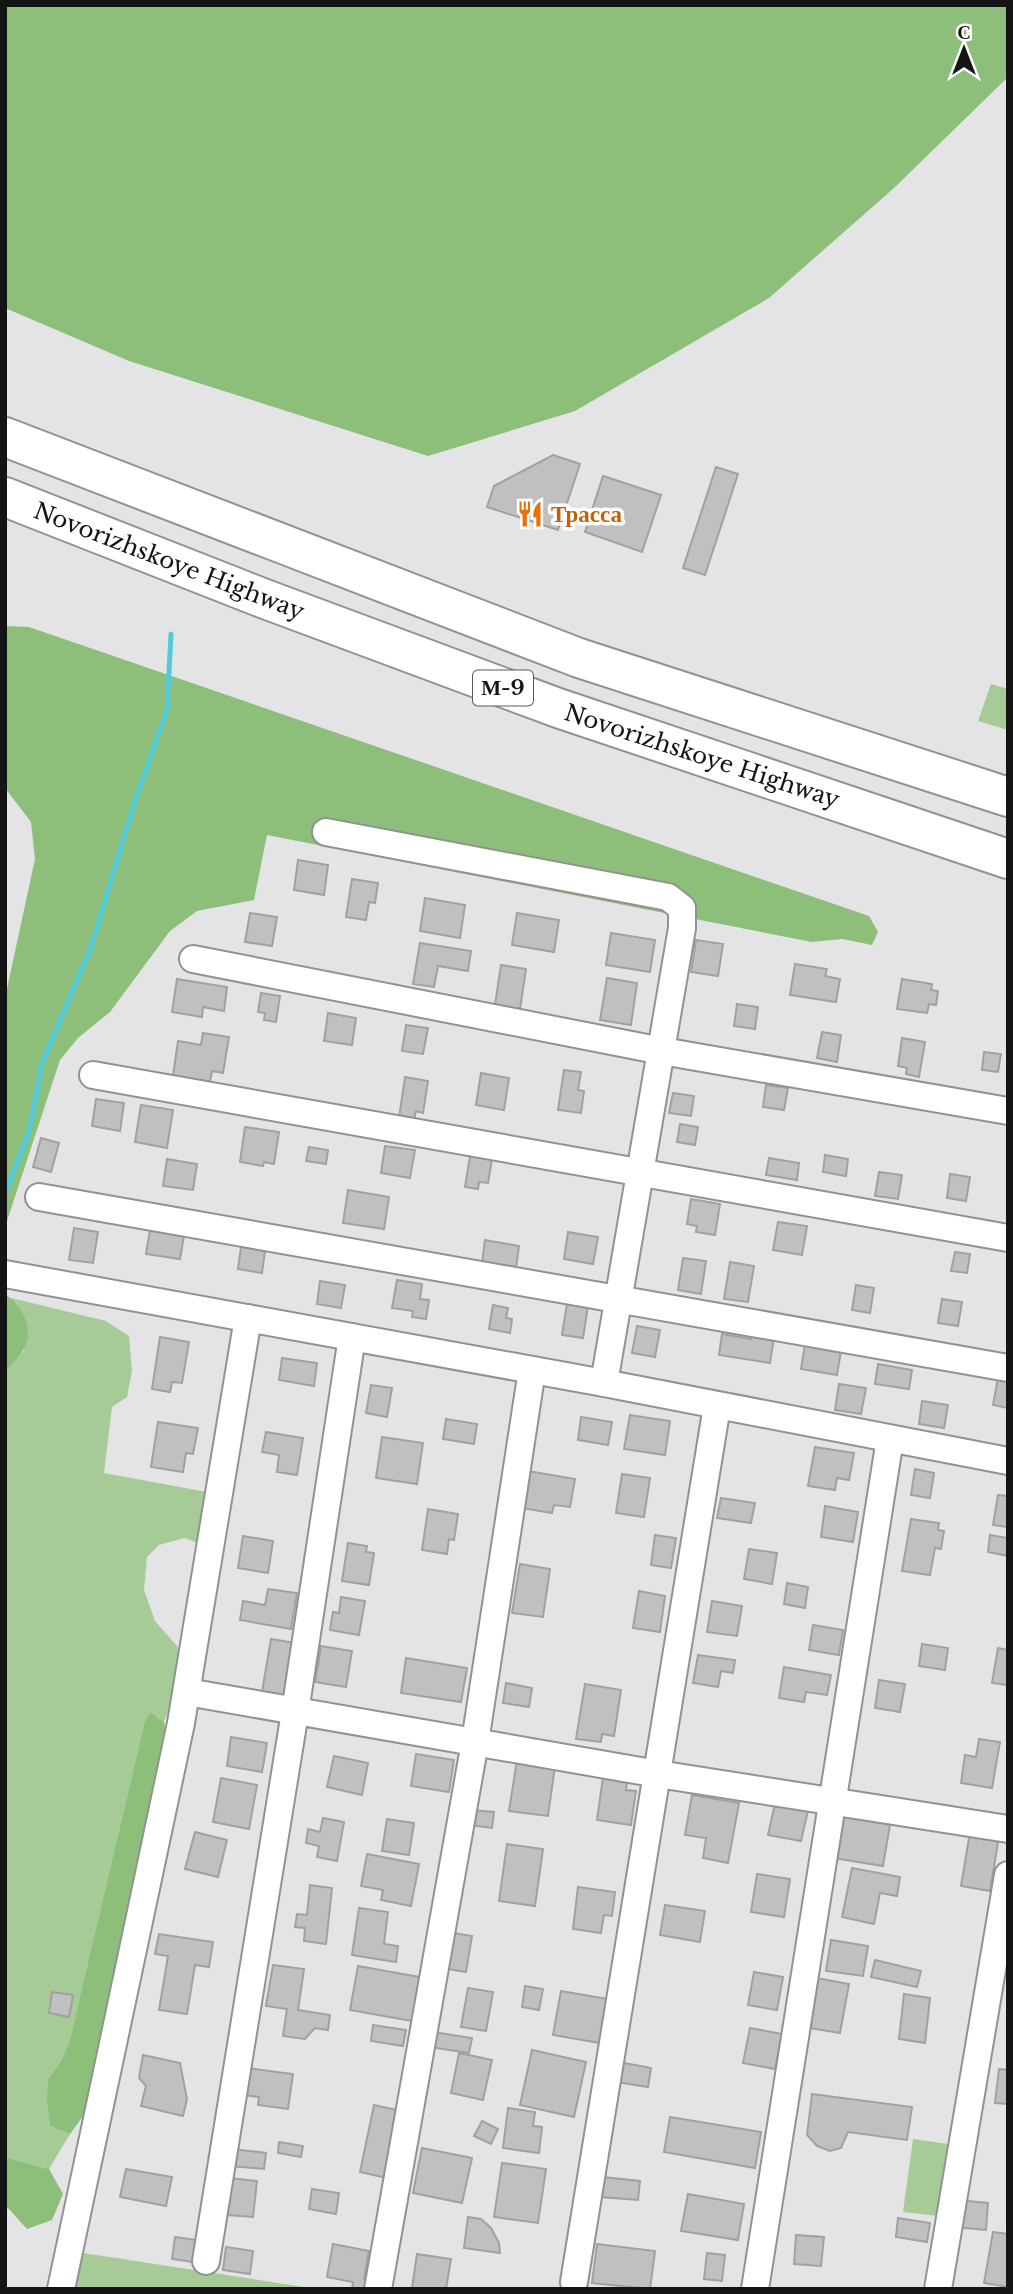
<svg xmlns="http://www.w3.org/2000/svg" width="1013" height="2294" viewBox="0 0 1013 2294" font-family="'Libre Baskerville',serif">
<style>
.green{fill:#a6cb97}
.forest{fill:#8ebf7a}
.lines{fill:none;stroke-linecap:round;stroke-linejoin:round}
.stream{stroke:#52cbd8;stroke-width:5}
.building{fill:#c1c0c1;stroke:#a2a0a1;stroke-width:2}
.minor-casing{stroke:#929293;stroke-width:30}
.highway-casing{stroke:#929293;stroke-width:42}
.minor{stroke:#fff;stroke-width:26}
.highway{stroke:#fff;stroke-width:38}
.labels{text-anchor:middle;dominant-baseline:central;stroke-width:7;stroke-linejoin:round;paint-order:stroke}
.shield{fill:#fff;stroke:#5a5a5b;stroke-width:2}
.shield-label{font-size:21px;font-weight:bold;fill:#141415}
.food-label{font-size:23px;font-weight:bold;fill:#c56008;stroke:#fff;text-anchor:start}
.street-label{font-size:23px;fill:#141415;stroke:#fff}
</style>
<rect width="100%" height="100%" fill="#e4e4e6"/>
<g class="green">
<path d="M991 684 1008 689V730L978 721Z"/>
<path d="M11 1298 106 1321 129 1336 132 1371 127 1397 112 1407 104 1473 212 1493 205 1546 185 1538 159 1545 147 1557 144 1590 155 1621 177 1646 182 1671 164 1722 150 1712 70 2040 61 2061 48 2079 50 2126 70 2134 49 2169 5 2157V1372L24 1350 18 1304Z"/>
<path d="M913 2139 948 2144 938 2216 903 2212Z"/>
<path d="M77 2252 317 2289H67Z"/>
</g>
<g class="forest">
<path d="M5 5H1008V77L894 188 769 298 575 411 428 456 129 361 5 308Z"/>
<path d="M5 626 29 627 869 916 878 932 872 945 842 939 812 942 267 835 254 900 197 911 170 931 110 1012 78 1038 60 1060 5 1227V998L35 859 31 822 5 788Z"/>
<path d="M5 1295C16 1300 19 1306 24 1316 35 1342 22 1353 5 1372Z"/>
<path d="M150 1712 164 1722 169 1745 84 2115 70 2134 50 2126 47 2101 48 2079 61 2061 70 2040 145 1722Z"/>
<path d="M5 2157 49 2169 63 2194 52 2220 27 2229 8 2208 5 2210Z"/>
</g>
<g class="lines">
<path class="stream" d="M5 1194 29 1131 42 1063 91 947 135 801 167 710 171 634"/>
</g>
<g class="building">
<path d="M553 455 580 464 558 530 487 507 494 486Z"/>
<path d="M716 467 738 474 705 575 683 568Z"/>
<path d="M603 476 661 495 642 552 585 532Z"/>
<path d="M298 860 328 865 324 895 294 890Z"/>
<path d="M352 879 378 883 375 903 369 902 366 920 346 917Z"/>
<path d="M425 898 465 905 460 938 420 931Z"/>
<path d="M250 913 277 917 272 946 245 942Z"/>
<path d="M517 913 559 920 554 952 512 945Z"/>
<path d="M611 933 655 940 650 972 606 965Z"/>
<path d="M696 940 723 944 718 976 691 972Z"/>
<path d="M420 943 471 951 468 971 438 966 434 987 413 984Z"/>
<path d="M795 964 827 969 825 976 840 979 836 1002 790 995Z"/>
<path d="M501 965 526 969 520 1009 495 1005Z"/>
<path d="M607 978 637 983 631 1025 600 1020Z"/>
<path d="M177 979 227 987 224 1011 203 1007 202 1017 172 1012Z"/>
<path d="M902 979 932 984 931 990 938 991 936 1005 929 1004 927 1013 897 1009Z"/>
<path d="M261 993 280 996 276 1022 264 1020 265 1013 258 1012Z"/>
<path d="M737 1004 758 1007 755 1029 734 1026Z"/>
<path d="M328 1013 356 1018 352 1045 324 1041Z"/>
<path d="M406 1025 428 1028 423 1054 402 1051Z"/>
<path d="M822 1032 841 1035 837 1062 817 1058Z"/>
<path d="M203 1033 229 1037 223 1073 212 1071 210 1082 173 1076 178 1041 201 1045Z"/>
<path d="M902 1038 925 1042 919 1077 906 1074 907 1068 898 1066Z"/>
<path d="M984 1052 1001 1054 998 1072 982 1070Z"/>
<path d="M564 1070 581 1072 578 1090 584 1091 581 1113 558 1110Z"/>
<path d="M481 1073 509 1078 504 1110 476 1105Z"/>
<path d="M405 1077 428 1081 423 1113 416 1111 414 1120 399 1118Z"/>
<path d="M766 1085 788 1088 784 1110 763 1107Z"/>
<path d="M673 1093 694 1096 691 1116 669 1113Z"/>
<path d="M96 1099 124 1103 120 1131 92 1126Z"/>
<path d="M141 1105 173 1110 167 1148 135 1142Z"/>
<path d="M680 1124 698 1127 695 1145 677 1142Z"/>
<path d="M245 1127 279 1132 274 1164 264 1162 263 1166 240 1162Z"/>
<path d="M41 1138 59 1143 51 1172 33 1167Z"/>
<path d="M385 1146 415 1150 410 1178 381 1173Z"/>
<path d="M309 1147 328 1150 326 1164 306 1161Z"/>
<path d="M825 1155 848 1159 846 1176 823 1172Z"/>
<path d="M470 1156 492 1159 488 1183 479 1182 478 1189 465 1187Z"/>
<path d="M769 1158 799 1163 797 1180 766 1175Z"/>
<path d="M167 1159 197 1164 193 1190 163 1186Z"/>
<path d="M879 1172 902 1175 898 1199 875 1196Z"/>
<path d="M950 1174 970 1177 966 1201 947 1198Z"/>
<path d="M348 1190 389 1197 384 1229 343 1223Z"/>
<path d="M691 1199 720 1204 715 1235 696 1232 697 1226 687 1224Z"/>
<path d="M778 1222 807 1226 802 1255 773 1250Z"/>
<path d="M74 1228 98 1232 93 1263 69 1260Z"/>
<path d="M150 1230 184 1236 180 1259 146 1254Z"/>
<path d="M568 1232 598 1237 593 1264 564 1259Z"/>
<path d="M485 1240 519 1246 516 1268 482 1263Z"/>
<path d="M241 1247 265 1251 262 1273 238 1269Z"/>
<path d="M955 1252 970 1254 967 1273 951 1271Z"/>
<path d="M683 1258 706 1261 701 1294 678 1290Z"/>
<path d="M730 1262 754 1266 748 1302 724 1299Z"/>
<path d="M397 1280 422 1284 420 1299 429 1300 426 1319 412 1317 413 1311 392 1308Z"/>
<path d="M320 1281 345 1285 341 1308 317 1304Z"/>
<path d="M856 1285 874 1288 870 1313 852 1310Z"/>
<path d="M942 1299 962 1302 958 1326 938 1323Z"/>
<path d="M567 1303 588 1306 583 1338 562 1335Z"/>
<path d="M493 1305 508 1308 506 1318 512 1319 510 1333 489 1329Z"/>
<path d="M637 1326 660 1330 655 1357 632 1353Z"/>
<path d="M752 1333 774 1337 770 1363 719 1355 722 1334 751 1339Z"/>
<path d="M160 1337 189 1342 182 1383 172 1382 170 1392 152 1389Z"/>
<path d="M805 1345 841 1351 837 1375 801 1369Z"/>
<path d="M282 1358 317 1363 314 1386 279 1380Z"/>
<path d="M878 1364 912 1370 909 1389 875 1384Z"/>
<path d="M998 1378 1008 1380V1408L993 1405Z"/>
<path d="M839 1384 866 1388 861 1414 835 1410Z"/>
<path d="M371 1385 392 1388 387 1417 366 1413Z"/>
<path d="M922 1401 948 1405 944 1428 919 1424Z"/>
<path d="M630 1415 670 1421 665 1455 624 1449Z"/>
<path d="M581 1417 612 1422 608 1445 578 1440Z"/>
<path d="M446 1419 477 1424 474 1444 443 1439Z"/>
<path d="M158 1422 198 1428 193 1454 186 1453 183 1472 151 1467Z"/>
<path d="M266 1432 303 1438 297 1475 277 1472 279 1455 262 1452Z"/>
<path d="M382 1437 423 1443 417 1484 376 1478Z"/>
<path d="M815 1447 854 1453 849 1480 837 1478 835 1490 808 1486Z"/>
<path d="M915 1469 934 1473 930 1498 911 1495Z"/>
<path d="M528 1471 575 1479 570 1507 554 1505 552 1513 522 1508Z"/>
<path d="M622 1474 650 1478 644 1517 616 1513Z"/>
<path d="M998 1495 1008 1496V1527L993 1525Z"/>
<path d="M721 1498 755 1503 751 1523 717 1518Z"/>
<path d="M825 1506 858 1512 853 1542 821 1537Z"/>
<path d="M428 1509 458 1514 454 1540 449 1539 447 1554 422 1550Z"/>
<path d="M911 1519 939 1523 938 1530 944 1531 941 1549 935 1548 930 1575 902 1571Z"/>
<path d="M655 1535 676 1538 671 1568 651 1565Z"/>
<path d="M990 1535 1008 1538V1556L988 1552Z"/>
<path d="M243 1536 273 1541 268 1573 238 1568Z"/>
<path d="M348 1543 367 1546 366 1552 374 1553 369 1585 342 1581Z"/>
<path d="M749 1549 777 1553 772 1584 744 1579Z"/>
<path d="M520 1564 550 1569 543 1617 512 1613Z"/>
<path d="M787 1583 808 1587 805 1608 784 1604Z"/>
<path d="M268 1589 297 1593 291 1629 240 1620 243 1601 265 1605Z"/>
<path d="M639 1591 665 1596 660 1632 633 1628Z"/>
<path d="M341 1597 365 1601 359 1635 330 1630 333 1612 339 1613Z"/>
<path d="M712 1601 742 1606 737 1636 707 1632Z"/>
<path d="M813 1625 843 1630 839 1655 809 1650Z"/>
<path d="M271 1639 296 1643 287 1696 262 1692Z"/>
<path d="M922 1644 948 1648 945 1670 919 1666Z"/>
<path d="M321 1646 352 1651 346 1687 315 1682Z"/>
<path d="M998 1648 1008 1650V1685L992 1683Z"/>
<path d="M698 1655 735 1660 733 1673 721 1671 718 1687 693 1683Z"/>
<path d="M406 1658 467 1668 461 1702 401 1693Z"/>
<path d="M784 1667 831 1675 827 1695 806 1692 804 1702 779 1698Z"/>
<path d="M879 1680 905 1684 900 1712 875 1708Z"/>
<path d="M506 1683 532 1688 529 1707 503 1703Z"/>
<path d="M585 1684 621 1690 614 1736 602 1734 601 1742 576 1739Z"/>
<path d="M231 1737 267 1743 262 1772 227 1766Z"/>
<path d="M979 1739 1000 1742 992 1788 961 1783 965 1755 976 1757Z"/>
<path d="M416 1754 454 1760 449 1792 411 1786Z"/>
<path d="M334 1756 368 1763 362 1795 327 1787Z"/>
<path d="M517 1760 555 1766 548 1816 509 1811Z"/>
<path d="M604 1770 628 1774 626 1790 636 1791 631 1825 597 1820Z"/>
<path d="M221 1778 257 1785 249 1829 213 1822Z"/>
<path d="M692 1795 739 1803 728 1863 703 1858 706 1838 685 1835Z"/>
<path d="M776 1799 809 1806 801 1841 768 1835Z"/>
<path d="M471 1810 494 1812 492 1828 469 1825Z"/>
<path d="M835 1810 891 1819 883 1866 827 1857Z"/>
<path d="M323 1818 344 1822 337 1861 317 1857 319 1846 306 1843 308 1829 320 1832Z"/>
<path d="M387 1819 414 1823 409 1855 382 1851Z"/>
<path d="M195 1832 227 1840 218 1877 185 1869Z"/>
<path d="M970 1832 999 1836 990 1891 961 1886Z"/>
<path d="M507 1844 543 1849 535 1906 499 1901Z"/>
<path d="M367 1854 419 1864 411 1906 381 1900 383 1890 361 1886Z"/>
<path d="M852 1868 900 1877 897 1896 880 1893 874 1924 842 1917Z"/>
<path d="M757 1874 790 1879 784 1917 751 1912Z"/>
<path d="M310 1885 332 1888 326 1944 304 1941 305 1928 295 1927 297 1914 307 1915Z"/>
<path d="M578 1887 615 1892 612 1916 604 1915 601 1933 573 1929Z"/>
<path d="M665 1905 705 1911 700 1942 660 1935Z"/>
<path d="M359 1908 388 1912 384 1944 398 1946 396 1962 352 1955Z"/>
<path d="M448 1932 472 1936 466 1972 442 1968Z"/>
<path d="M159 1934 213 1942 209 1967 195 1965 187 2014 159 2010 168 1956 155 1954Z"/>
<path d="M831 1940 868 1946 863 1976 826 1971Z"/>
<path d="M875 1960 921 1971 917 1987 871 1977Z"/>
<path d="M273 1965 304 1969 298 2010 330 2015 328 2030 315 2028 305 2039 283 2036 287 2009 266 2006Z"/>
<path d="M358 1966 420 1977 412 2021 350 2010Z"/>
<path d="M754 1972 783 1977 777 2010 748 2005Z"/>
<path d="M811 1977 849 1984 840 2033 803 2027Z"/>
<path d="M525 1986 543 1989 539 2010 522 2007Z"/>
<path d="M468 1988 493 1992 486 2031 461 2027Z"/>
<path d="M561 1991 608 1999 600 2043 553 2035Z"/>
<path d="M52 1992 73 1995 69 2017 49 2013Z"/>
<path d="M904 1994 930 1998 925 2043 899 2039Z"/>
<path d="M373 2025 406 2030 403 2046 371 2041Z"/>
<path d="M750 2028 782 2034 775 2069 743 2063Z"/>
<path d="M433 2032 472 2038 469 2053 430 2047Z"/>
<path d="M532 2050 586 2062 574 2117 520 2105Z"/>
<path d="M459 2053 492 2060 483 2100 451 2093Z"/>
<path d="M143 2055 180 2063 187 2099 183 2116 141 2106 146 2086 139 2078Z"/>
<path d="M619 2062 651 2068 648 2087 616 2082Z"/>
<path d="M246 2068 293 2074 288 2109 258 2105 259 2097 243 2095Z"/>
<path d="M999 2069 1008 2070V2104L995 2103Z"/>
<path d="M812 2094 912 2107 907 2140 848 2132 841 2148 830 2151 817 2146 807 2135Z"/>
<path d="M374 2105 401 2111 387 2178 360 2172Z"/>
<path d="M508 2108 535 2112 533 2126 542 2127 539 2153 503 2148Z"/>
<path d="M670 2117 761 2132 755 2168 664 2152Z"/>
<path d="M482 2121 498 2129 491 2144 474 2136Z"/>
<path d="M279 2142 303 2146 301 2157 278 2153Z"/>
<path d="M422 2148 472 2158 462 2203 413 2193Z"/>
<path d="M232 2149 266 2153 264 2169 230 2166Z"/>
<path d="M502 2163 546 2169 538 2223 494 2217Z"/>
<path d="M126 2169 172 2177 166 2206 120 2197Z"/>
<path d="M602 2177 640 2181 638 2200 600 2197Z"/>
<path d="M230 2178 257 2181 253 2217 227 2215Z"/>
<path d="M312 2189 339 2193 336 2214 309 2209Z"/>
<path d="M688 2194 744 2204 738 2240 681 2231Z"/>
<path d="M957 2200 988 2203 986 2230 954 2227Z"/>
<path d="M468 2217 481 2219 491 2228 499 2243 500 2253 464 2248Z"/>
<path d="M898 2218 930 2223 927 2242 896 2237Z"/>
<path d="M993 2232 1008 2234V2287L984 2283Z"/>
<path d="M796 2235 824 2237 821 2266 794 2264Z"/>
<path d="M175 2237 196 2240 193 2262 172 2259Z"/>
<path d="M333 2244 369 2251 364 2279 376 2281 375 2289H352L353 2282 327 2277Z"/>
<path d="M597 2244 655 2251 650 2289 592 2283Z"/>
<path d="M226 2247 253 2251 250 2274 223 2270Z"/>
<path d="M707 2253 725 2255 722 2281 704 2279Z"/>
<path d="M417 2254 451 2259 446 2289 412 2288Z"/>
</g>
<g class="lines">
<g class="minor-casing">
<g id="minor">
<path d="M326 832 668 897 682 908V928L604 1383"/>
<path d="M193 959 662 1051 1008 1111"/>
<path d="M93 1075 1008 1238"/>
<path d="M39 1197 1008 1368"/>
<path d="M5 1274 604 1383 1008 1461"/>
<path d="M187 1692 658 1774 1008 1829"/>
<path d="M206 2261 295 1712 352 1337"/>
<path d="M574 2282 717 1406"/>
<path d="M61 2289 181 1723 248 1318"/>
<path d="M378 2289 475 1742 532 1370"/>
<path d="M755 2289 890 1439"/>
<path d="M938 2289 1008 1875"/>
</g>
</g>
<g class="highway-casing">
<g id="highway">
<path d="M5 437 579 658 1008 797"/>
<path d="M5 497 265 599 558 708 1008 859"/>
</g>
</g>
<use href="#minor" class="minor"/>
<use href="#highway" class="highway"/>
</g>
<defs>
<g id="restaurant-bare" transform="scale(2.1)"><path d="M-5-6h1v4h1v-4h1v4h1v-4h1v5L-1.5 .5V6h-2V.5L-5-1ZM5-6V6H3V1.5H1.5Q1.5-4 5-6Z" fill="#e8710a" stroke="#fff" stroke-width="2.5" paint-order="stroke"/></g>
</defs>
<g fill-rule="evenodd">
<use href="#restaurant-bare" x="530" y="514"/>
</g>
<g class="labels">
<rect class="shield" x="473" y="670.5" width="60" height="35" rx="5"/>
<g class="shield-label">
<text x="503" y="688">М-9</text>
</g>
<g class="food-label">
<text x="551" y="514">Трасса</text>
</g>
<g class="street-label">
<text transform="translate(169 561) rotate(21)">Novorizhskoye Highway</text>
<text transform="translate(702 756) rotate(18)">Novorizhskoye Highway</text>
</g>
</g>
<rect width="1013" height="2294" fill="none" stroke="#141415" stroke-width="14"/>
<g transform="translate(964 49)" stroke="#ffffff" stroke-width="5" paint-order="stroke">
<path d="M0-5L12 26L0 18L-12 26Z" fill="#141415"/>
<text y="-10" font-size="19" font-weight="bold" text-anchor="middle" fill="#141415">С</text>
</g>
</svg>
